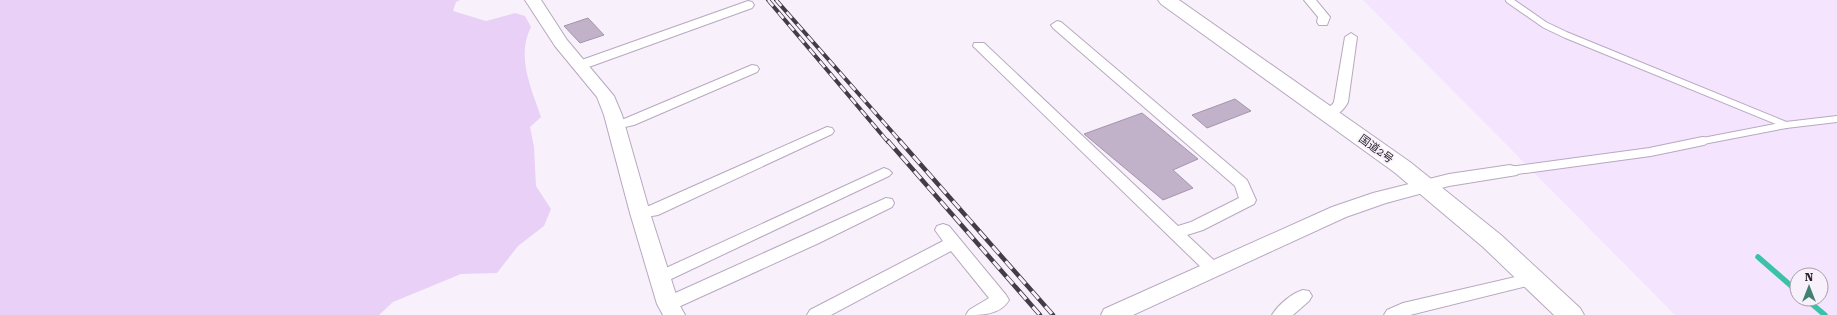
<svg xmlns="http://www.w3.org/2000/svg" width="1837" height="315" viewBox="0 0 1837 315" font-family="'Roboto Serif','Noto Sans JP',serif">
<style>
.built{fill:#f4e4fe;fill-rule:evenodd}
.green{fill:#e9d0f7}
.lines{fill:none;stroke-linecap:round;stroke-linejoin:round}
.stream{stroke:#39c2a7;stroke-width:5.5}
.building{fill:#c1b2ca;stroke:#a495ac}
.service-far1-casing{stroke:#b8a8c0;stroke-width:8}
.service-casing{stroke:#b8a8c0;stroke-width:10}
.minor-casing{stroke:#b8a8c0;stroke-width:2}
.tertiary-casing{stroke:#b8a8c0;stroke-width:2}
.trunk-casing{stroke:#b8a8c0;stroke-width:2}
.service-far1{stroke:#fff;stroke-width:6}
.service{stroke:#fff;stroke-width:8}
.minor{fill:#fff;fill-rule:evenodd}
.tertiary{fill:#fff;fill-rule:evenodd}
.trunk{fill:#fff;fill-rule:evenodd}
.rail-far1-casing{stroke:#433d47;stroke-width:4}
.rail-casing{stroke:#433d47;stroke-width:4.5}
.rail-far1{stroke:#f8f1fc;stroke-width:2.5;stroke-dasharray:8;stroke-linecap:butt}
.rail{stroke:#f8f1fc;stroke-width:3;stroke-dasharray:10;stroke-linecap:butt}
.labels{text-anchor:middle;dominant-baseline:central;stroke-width:3.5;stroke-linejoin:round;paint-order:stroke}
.street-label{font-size:11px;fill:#28222b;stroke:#f8f1fc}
</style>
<rect width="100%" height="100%" fill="#f8f1fc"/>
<path class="built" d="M1363 0H1837V315H1675ZM1797 275H1821V299H1797Z"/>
<path class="green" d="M0 0H460L456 2 453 11 486 21 515 13 525 16 531 27C516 56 531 88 541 117L530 127 534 147 536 186 551 209 544 226 518 246 497 273 461 274 393 302 379 315H0Z"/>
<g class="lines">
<g class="stream">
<path d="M1758 257 1797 291"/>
<path d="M1806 299 1825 315"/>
</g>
</g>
<g class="building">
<path d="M588 18 604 35 580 43 564 26Z"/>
<path d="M1235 99 1251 111 1207 128 1192 115Z"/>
<path d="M1142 113 1198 159 1173 170 1193 188 1163 200 1084 134Z"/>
</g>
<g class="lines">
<g class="service-far1-casing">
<g id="service-far1">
<path d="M1509 0 1545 25 1566 35 1786 125"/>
<path d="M1698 142 1786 125 1837 119"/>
</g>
</g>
<g class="service-casing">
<path id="service" d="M1510 171 1650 152 1703 141"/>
</g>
<g class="minor-casing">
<g id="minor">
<path d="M1304 0H1316L1330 17 1327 25H1319L1317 22 1318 17Z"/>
<path d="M748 1 752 2 754 5 752 8 586 68H576L574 65 576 62Z"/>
<path d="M1057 21 1061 22 1247 180 1256 200 1254 204 1203 230 1187 235 1219 265 1222 269 1219 273 1213 275 1207 273 973 46 974 43H984L1178 226 1191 222 1239 198 1235 186 1053 28 1051 25Z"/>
<path d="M1351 33 1357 37 1348 102C1343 112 1334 119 1322 116L1320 113C1324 108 1331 108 1334 102L1345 37Z"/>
<path d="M752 65 757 66 759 69 757 72 634 125 616 129 611 128 609 125 611 122 624 119Z"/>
<path d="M827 127 832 128 834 131 832 134 658 215 640 218 634 217 632 213 634 209 649 206Z"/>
<path d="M884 168 889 170 892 173 889 176 667 281 661 283 655 281 652 277 655 273Z"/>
<path d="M886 198 892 199 894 203 892 207 819 243 674 309 668 311 662 309 659 304 662 299Z"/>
<path d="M943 224 949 226 1006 295 1009 300C1000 315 982 315 966 315L969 310 989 298 951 251 831 315H807L810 310 943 241 935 230 937 226Z"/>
<path d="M1533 273 1539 275 1542 279 1539 283 1410 315H1384L1387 310 1403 303Z"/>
<path d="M1303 290 1309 291 1312 296 1309 301 1293 315H1272C1278 305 1292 293 1303 290Z"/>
</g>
</g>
<g class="tertiary-casing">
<g id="tertiary">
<path d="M525 0H541L567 40 614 96 622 115 650 213 679 304 685 315H663L657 304 630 213 604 115 597 97 555 46Z"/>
<path d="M1510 165 1517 167 1520 171 1517 175 1449 186 1386 203 1346 217 1133 315H1101L1104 309 1332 207 1373 193 1449 174Z"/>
</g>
</g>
<g class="trunk-casing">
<path id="trunk" d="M1158 0H1179L1410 162 1501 235 1580 308 1584 315H1554L1483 247 1394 172 1161 4Z"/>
</g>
<use href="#service-far1" class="service-far1"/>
<use href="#service" class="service"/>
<use href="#minor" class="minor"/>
<use href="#tertiary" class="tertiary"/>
<use href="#trunk" class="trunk"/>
<g class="rail-far1-casing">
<g id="rail-far1">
<path d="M768 0 888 142"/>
<path d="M776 0 901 142"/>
</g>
</g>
<g class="rail-casing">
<g id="rail">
<path d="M888 141 1040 315"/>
<path d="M900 141 1053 315"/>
</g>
</g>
<use href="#rail-far1" class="rail-far1"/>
<use href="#rail" class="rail"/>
</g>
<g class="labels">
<g class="street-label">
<text transform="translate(1376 149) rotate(36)">国道2号</text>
</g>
</g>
<g transform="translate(1809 287)"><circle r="19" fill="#f8f1fc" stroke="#a59ea8"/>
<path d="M0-3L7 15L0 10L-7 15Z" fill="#408172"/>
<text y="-6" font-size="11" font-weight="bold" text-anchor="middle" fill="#28222b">N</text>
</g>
</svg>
